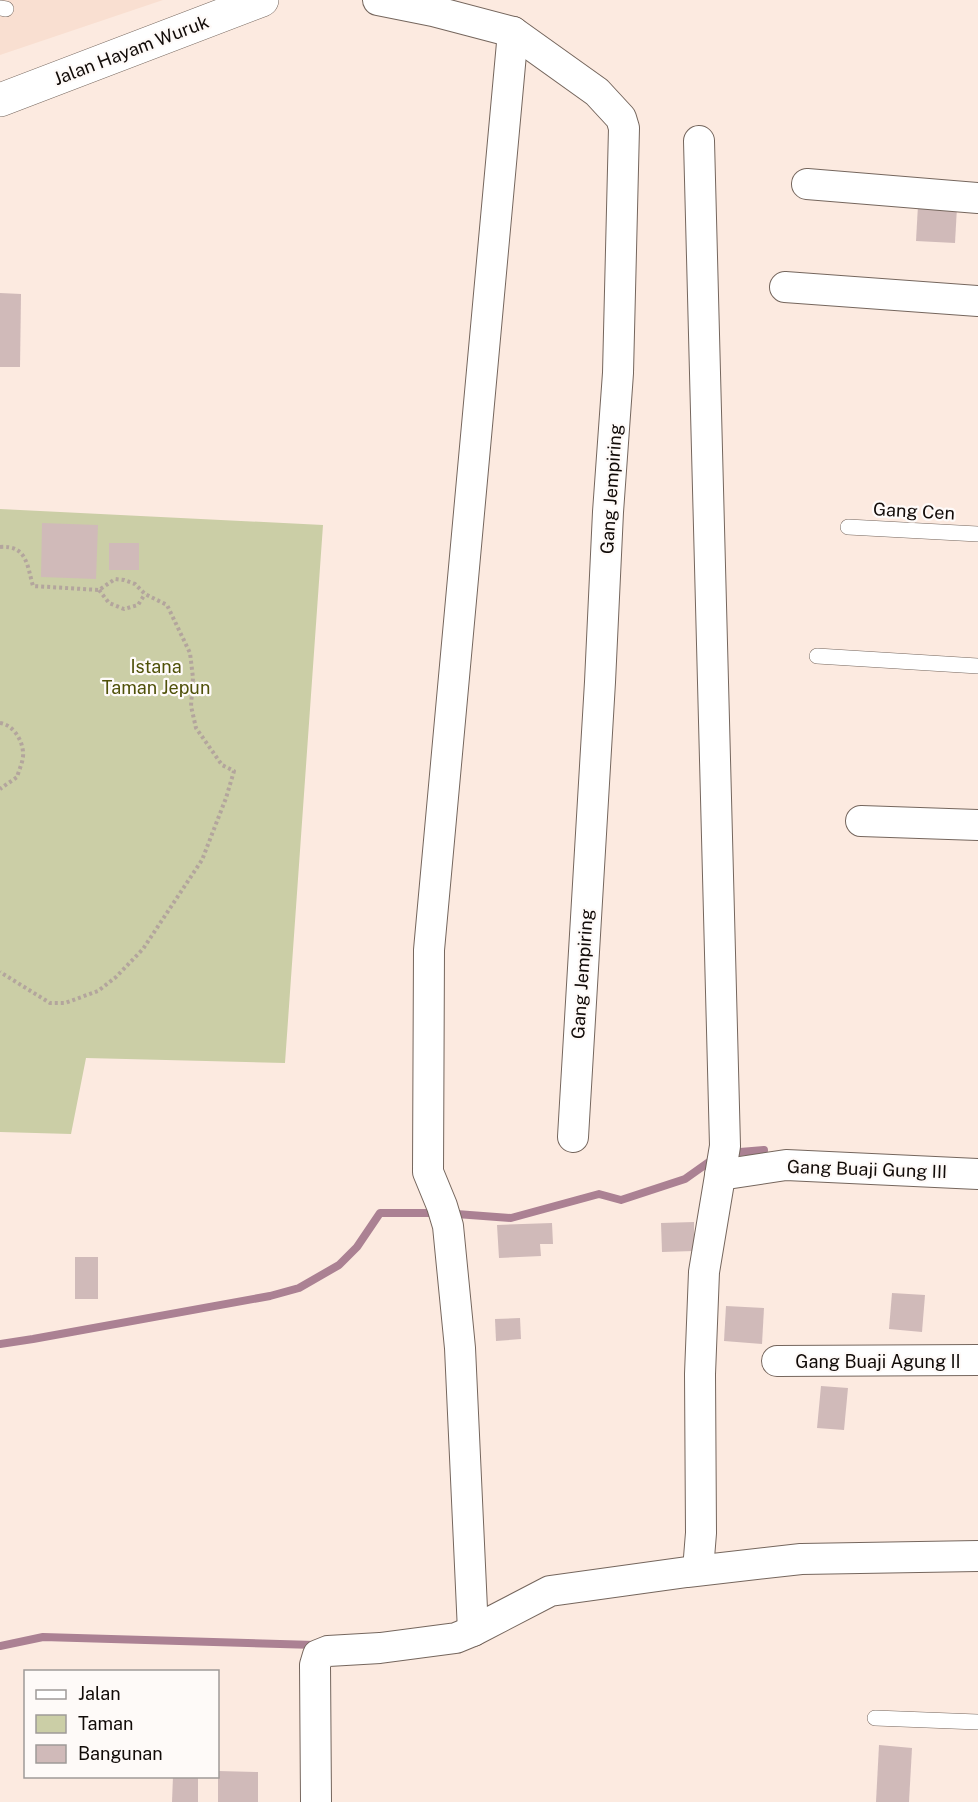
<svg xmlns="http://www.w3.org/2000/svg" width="978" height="1802" viewBox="0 0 978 1802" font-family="'Public Sans',sans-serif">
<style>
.built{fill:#f9dfd1}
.green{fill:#cbcea6}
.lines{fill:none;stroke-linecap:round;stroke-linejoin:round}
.stream{stroke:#ab8193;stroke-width:8}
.building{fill:#d0bab9}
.service-casing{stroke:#75665d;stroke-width:16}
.minor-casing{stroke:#75665d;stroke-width:32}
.secondary-casing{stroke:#75665d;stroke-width:34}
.path{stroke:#b3a59d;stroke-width:4;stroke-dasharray:3 3;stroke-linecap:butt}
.service{stroke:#fff;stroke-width:15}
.minor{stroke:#fff;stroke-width:30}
.secondary{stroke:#fff;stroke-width:33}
.labels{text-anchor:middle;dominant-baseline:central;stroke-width:4.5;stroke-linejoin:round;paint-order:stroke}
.street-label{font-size:18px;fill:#110b08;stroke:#fefaf8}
.park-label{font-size:18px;fill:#4f5109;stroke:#fefaf8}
</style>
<rect width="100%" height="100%" fill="#fceae0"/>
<path class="built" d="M0 0H163L0 55Z"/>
<path class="green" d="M0 509 323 525 285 1063 86 1058 71 1134 0 1132Z"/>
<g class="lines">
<g class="stream">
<path d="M728 1153 764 1150"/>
<path d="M0 1344 33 1339 270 1296 299 1288 339 1265 357 1247 380 1213H443L511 1218 599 1194 621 1200 685 1179 716 1157"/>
<path d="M0 1646 43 1637 315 1645"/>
</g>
</g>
<g class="building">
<path d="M918 205 957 207 955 243 916 241Z"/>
<path d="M0 293 21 294 20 367H0Z"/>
<path d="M42 523 98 525 96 579 41 577Z"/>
<rect x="109" y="543" width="30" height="27"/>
<path d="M694 1222V1251L662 1252 661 1223Z"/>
<path d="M552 1223 553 1244H540L541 1256 499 1258 497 1225Z"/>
<rect x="75" y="1257" width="23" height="42"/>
<path d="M892 1293 925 1295 922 1332 889 1329Z"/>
<path d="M726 1306 764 1308 762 1344 724 1341Z"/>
<path d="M520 1318 521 1339 496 1341 495 1319Z"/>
<path d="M821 1386 848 1388 844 1430 817 1428Z"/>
<path d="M879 1745 912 1748 909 1802H876Z"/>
<path d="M218 1771 258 1772V1802H218Z"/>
<path d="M173 1776H198V1802H172Z"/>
</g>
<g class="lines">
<g class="service-casing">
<g id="service">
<path d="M0 8 6 9"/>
<path d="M848 527 978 534"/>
<path d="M817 656 978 666"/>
<path d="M875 1718 978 1722"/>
</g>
</g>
<g class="minor-casing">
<g id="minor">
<path d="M378 0 433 11 513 32 597 92 621 118 624 128 618 373 608 512 600 682 573 1137"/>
<path d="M807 184 978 198"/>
<path d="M785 287 978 301"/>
<path d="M861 821 978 825"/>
<path d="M720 1175 786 1165 978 1174"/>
<path d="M777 1361 978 1360"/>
<path d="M698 1570 701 1533 700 1374 704 1272 725 1146 699 141"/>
<path d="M473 1631 460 1348 448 1226 442 1206 428 1172 429 950 513 32"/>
<path d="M316 1802 315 1665 318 1655 328 1651 380 1648 456 1638 473 1631 550 1591 687 1572 801 1559 978 1556"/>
</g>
</g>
<g class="secondary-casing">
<path id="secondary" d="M0 100 262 0"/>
</g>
<g class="path">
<path d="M0 547C27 545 27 565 33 586L99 590 115 579 124 580 135 584 145 594 167 605 190 653 193 678 191 706 196 728 222 765 234 771 226 798 202 860 143 949 116 977 98 991 65 1003H50L0 972"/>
<path d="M99 590 109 603 124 609 138 605 145 594"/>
<path d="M0 723C13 725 22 739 23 752 24 760 19 770 17 777L0 789"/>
</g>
<use href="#service" class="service"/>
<use href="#minor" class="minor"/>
<use href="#secondary" class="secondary"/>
</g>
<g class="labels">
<g class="street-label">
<text transform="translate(131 50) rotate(-21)">Jalan Hayam Wuruk</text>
<text transform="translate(611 489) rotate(-86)">Gang Jempiring</text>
<text transform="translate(914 511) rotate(3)">Gang Cen</text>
<text transform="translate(582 974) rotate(-86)">Gang Jempiring</text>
<text transform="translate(867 1169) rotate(2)">Gang Buaji Gung III</text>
<text x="878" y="1361">Gang Buaji Agung II</text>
</g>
<g class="park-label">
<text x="156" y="666">Istana<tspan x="156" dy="21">Taman Jepun</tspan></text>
</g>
</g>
<rect x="24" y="1670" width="195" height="108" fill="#fefaf8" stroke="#9f9a98" stroke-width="1.5"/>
<rect x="36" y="1690" width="30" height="9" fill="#ffffff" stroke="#9f9a98" stroke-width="1.5"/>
<text x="78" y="1700" font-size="18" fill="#110b08">Jalan</text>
<rect x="36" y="1715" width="30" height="18" fill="#cbcea6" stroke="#9f9a98" stroke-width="1.5"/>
<text x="78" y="1730" font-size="18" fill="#110b08">Taman</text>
<rect x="36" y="1745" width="30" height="18" fill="#d0bab9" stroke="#9f9a98" stroke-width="1.5"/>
<text x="78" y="1760" font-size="18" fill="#110b08">Bangunan</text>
</svg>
